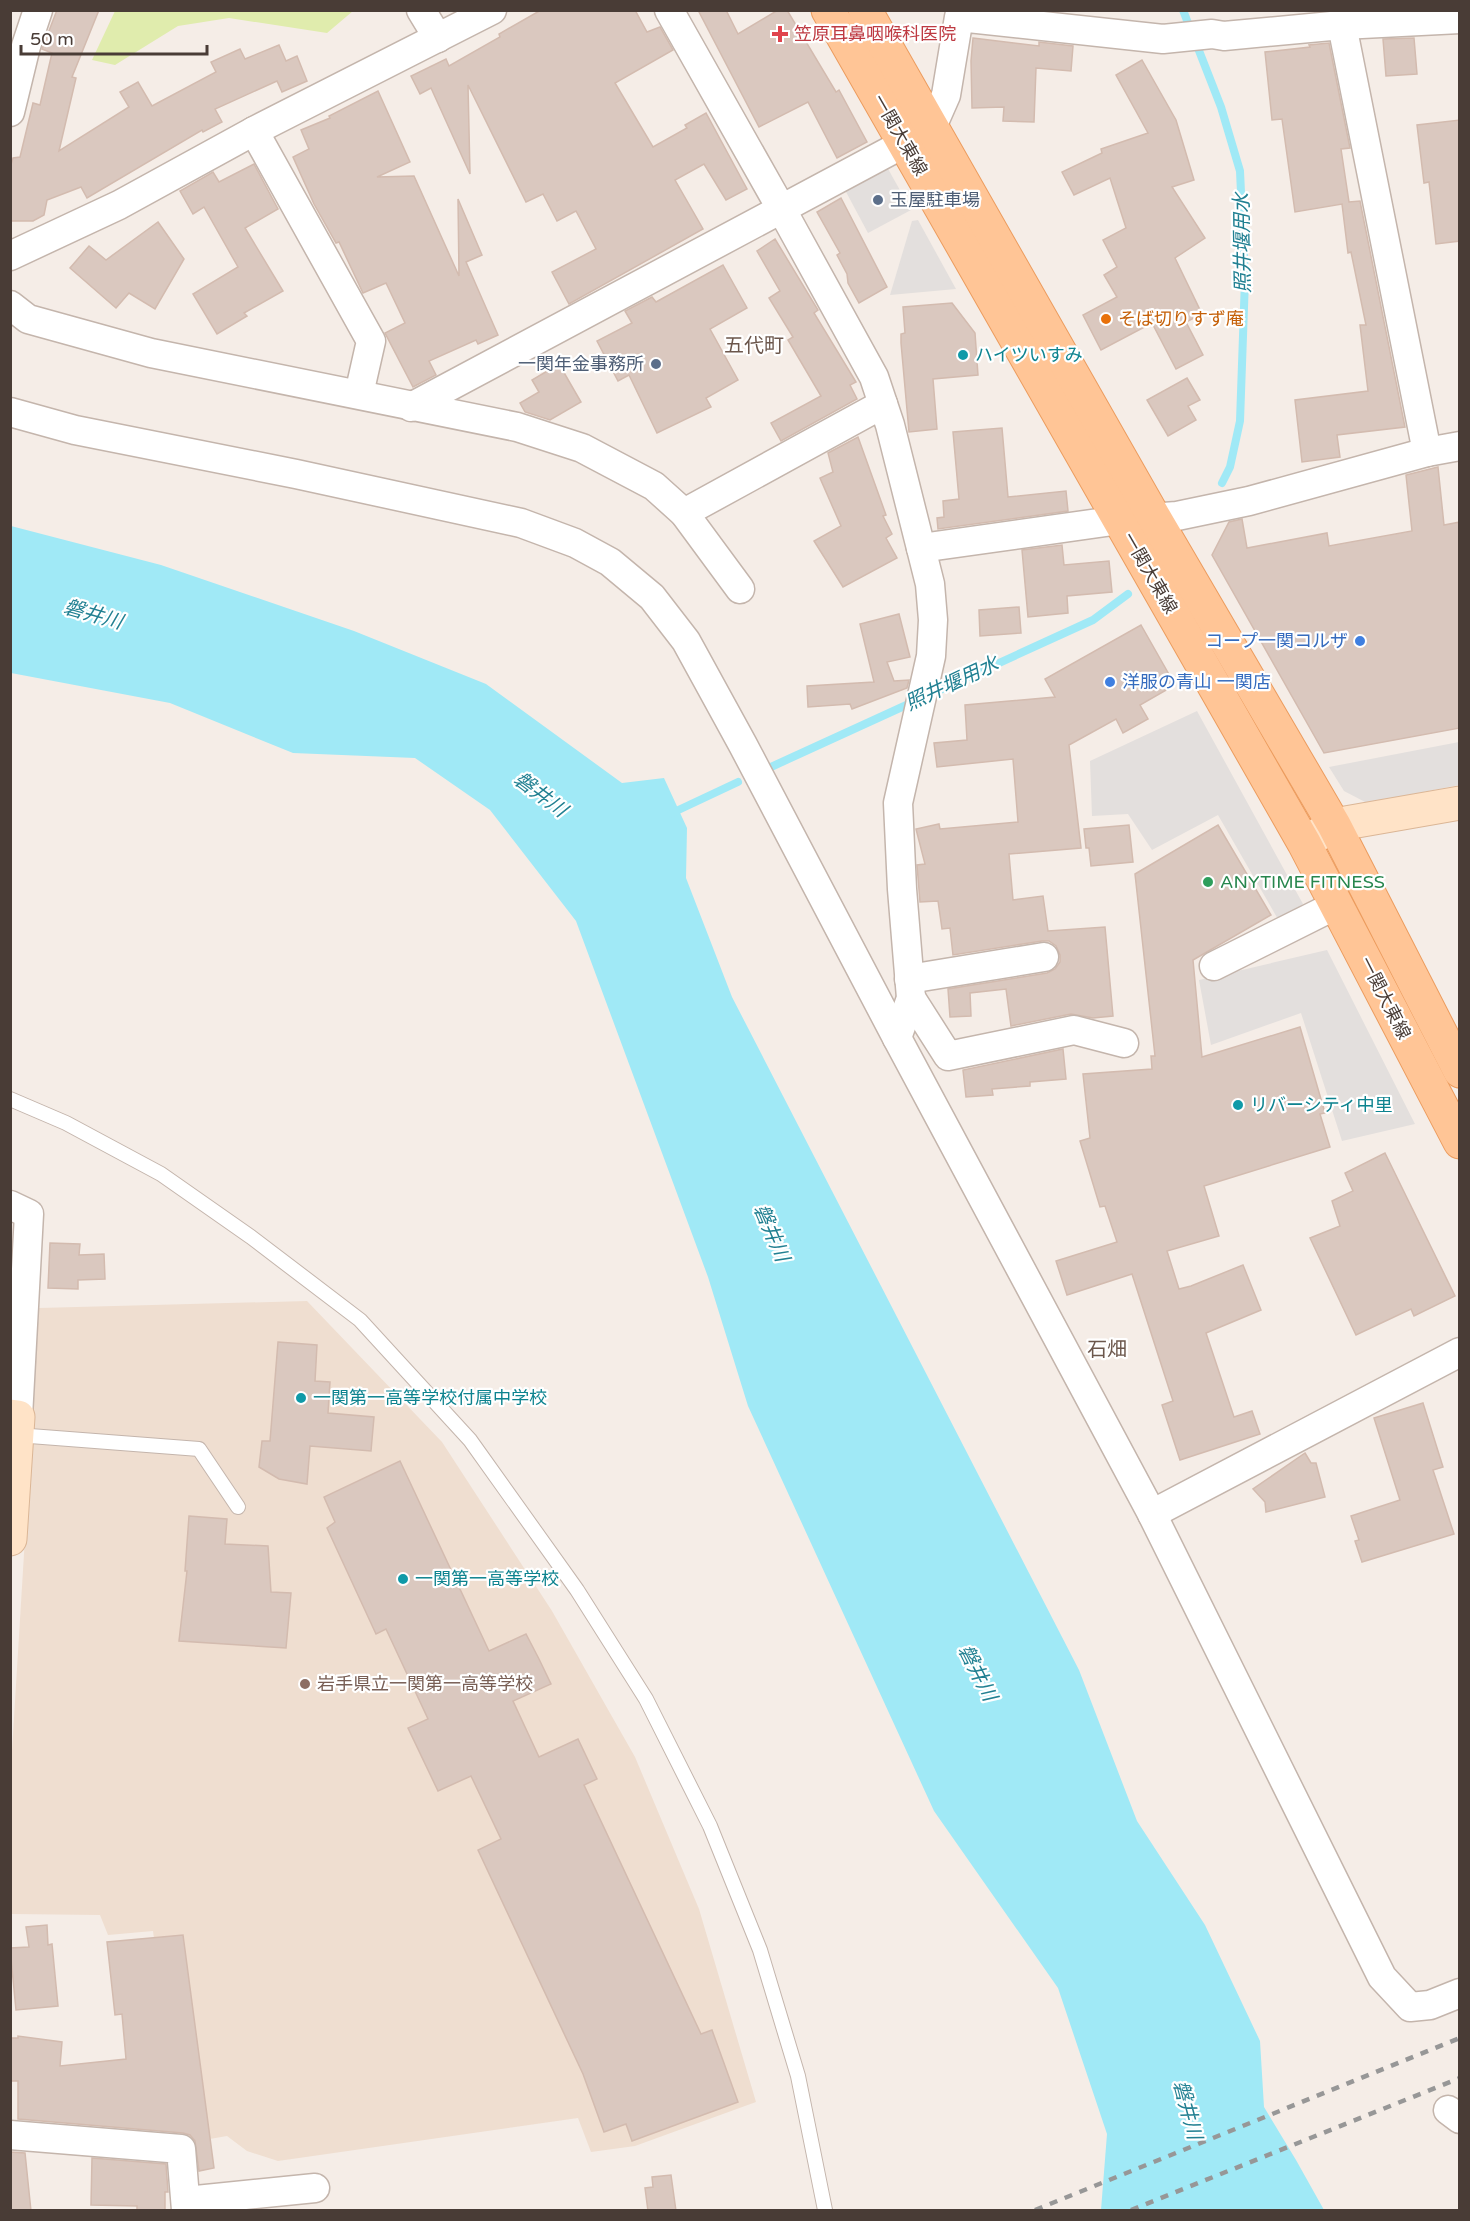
<svg xmlns="http://www.w3.org/2000/svg" width="1470" height="2221" viewBox="0 0 1470 2221" font-family="'Varela Round','Noto Sans JP',sans-serif">
<style>
.education{fill:#efded0}
.green{fill:#e0ecad}
.parking{fill:#e3dfdd}
.water{fill:#a0e9f6}
.lines{fill:none;stroke-linecap:round;stroke-linejoin:round}
.stream{stroke:#a0e9f6;stroke-width:8}
.building{fill:#dac8bf;stroke:#d3bbaf;stroke-width:1.5}
.lane-casing{stroke:#c4b5ac;stroke-width:16}
.street-casing{stroke:#c4b5ac;stroke-width:31}
.secondary-casing{stroke:#dbb696;stroke-width:35}
.primary-casing{stroke:#ec9c5e;stroke-width:35}
.lane{stroke:#fff;stroke-width:14}
.street{stroke:#fff;stroke-width:28}
.secondary{stroke:#ffe3c7;stroke-width:33}
.primary{stroke:#ffc596;stroke-width:33}
.rail{stroke:#979797;stroke-width:4.5;stroke-dasharray:8 8;stroke-linecap:butt}
.health-dot{fill:#e0444e;stroke:#fff;stroke-width:2}
.service-dot{fill:#5c6f8a;stroke:#fff;stroke-width:2}
.food-dot{fill:#e8710a;stroke:#fff;stroke-width:2}
.culture-dot{fill:#0f9aa8;stroke:#fff;stroke-width:2}
.shop-dot{fill:#3f7fe0;stroke:#fff;stroke-width:2}
.leisure-dot{fill:#2e9e5b;stroke:#fff;stroke-width:2}
.education-dot{fill:#8d6e63;stroke:#fff;stroke-width:2}
.labels{text-anchor:middle;dominant-baseline:central;stroke-width:4.5;stroke-linejoin:round;paint-order:stroke}
.health-label{font-size:18px;fill:#be3a42;stroke:#fff;text-anchor:start}
.street-label{font-size:18px;fill:#493c36;stroke:#fff}
.service-label{font-size:18px;fill:#4e5e75;stroke:#fff;text-anchor:start}
.food-label{font-size:18px;fill:#c56008;stroke:#fff;text-anchor:start}
.culture-label{font-size:18px;fill:#0d838f;stroke:#fff;text-anchor:start}
.shop-label{font-size:18px;fill:#366cbe;stroke:#fff;text-anchor:end}
.leisure-label{font-size:18px;fill:#27864d;stroke:#fff;text-anchor:start}
.education-label{font-size:18px;fill:#785e54;stroke:#fff;text-anchor:start}
.water-label{font-size:20px;font-style:italic;fill:#218092;stroke:#fff}
.neighbourhood-label{font-size:20px;fill:#6c574c;stroke:#fff}
</style>
<rect width="100%" height="100%" fill="#f5ede7"/>
<path class="education" d="M307 1301 442 1442 552 1611 635 1757 699 1909 756 2102 635 2146 591 2152 578 2118 278 2161 247 2151 227 2136 181 2144 153 1931 108 1935 100 1915 11 1914V1767L39 1308Z"/>
<path class="green" d="M115 11V10L353 11 327 33 229 18 178 26 115 65 92 60Z"/>
<g class="parking">
<path d="M887 167 911 210 868 233 845 190Z"/>
<path d="M918 220 956 289 890 295 912 221Z"/>
<path d="M1197 711 1303 904 1279 921 1218 815 1152 850 1128 814 1092 816 1090 761Z"/>
<path d="M1459 742V785L1367 803 1344 791 1329 767Z"/>
<path d="M1327 950 1415 1124 1342 1141 1301 1013 1211 1045 1199 980Z"/>
</g>
<path class="water" d="M11 526 161 565 354 631 486 684 622 783 664 778 687 828 686 878 732 997 1079 1670 1137 1821 1205 1925 1260 2041 1264 2107 1296 2160 1324 2210H1101L1107 2134 1058 1988 934 1811 748 1406 708 1277 576 921 490 810 415 758 293 753 170 703 11 673Z"/>
<g class="lines">
<g class="stream">
<path d="M1183 10 1191 31"/>
<path d="M1196 43 1221 107 1240 171 1245 279 1240 421 1230 467 1222 483"/>
<path d="M929 695 1093 620 1128 594"/>
<path d="M771 767 913 702"/>
<path d="M672 813 738 782"/>
</g>
</g>
<g class="building">
<path d="M57 10H99L72 77 76 78 59 151 129 107 120 92 138 82 152 106 216 72 211 62 240 49 245 59 279 45 286 61 297 56 307 81 282 92 277 81 215 109 222 122 203 132 202 130 87 198 81 187 47 200 44 215 33 221H10V168L13 158 20 157 33 103 40 105 52 53 42 49Z"/>
<path d="M541 10H635L647 32 660 27 673 50 615 83 653 147 687 128 685 125 706 113 747 189 726 200 704 164 675 180 703 229 569 304 552 272 596 249 576 211 557 221 543 194 526 202 468 85 470 174 431 88 420 94 411 76 446 59 449 66 500 37 499 34Z"/>
<path d="M698 10H726L738 34 778 10H787L836 92 839 90 867 142 837 158 808 102 759 127Z"/>
<path d="M973 38 1039 46V42L1073 46 1071 71 1036 68 1034 122 1003 121 1004 107 972 108 971 61Z"/>
<path d="M1414 38 1417 74 1386 76 1383 39Z"/>
<path d="M1329 43 1350 148 1341 149 1349 202 1360 201 1405 427 1337 435 1340 457 1302 462 1295 400 1368 391 1360 325H1366L1351 252 1348 253 1342 204 1295 212 1282 119 1272 120 1265 52 1310 47 1309 45Z"/>
<path d="M1142 60 1176 120 1194 180 1172 187 1205 238 1175 258 1202 314 1186 322 1203 355 1176 369 1152 323 1101 350 1083 315 1117 297 1104 275 1117 267 1103 240 1126 228 1110 178 1074 195 1062 172 1102 153 1101 149 1148 133 1116 75Z"/>
<path d="M378 91 410 162 377 177 414 176 459 276 458 199 482 255 466 262 498 335 478 344 476 340 429 361 436 375 413 387 385 333 405 323 386 283 363 293 339 242 336 243 314 204 293 157 309 149 301 130 330 118 329 116Z"/>
<path d="M1460 120V241L1436 244 1429 182 1424 183 1417 125Z"/>
<path d="M254 164 278 209 245 228 283 291 244 313 247 316 217 334 193 294 238 267 204 207 193 214 180 191 213 172 219 182Z"/>
<path d="M841 198 887 287 859 303 848 283 847 274 837 255 840 253 817 212Z"/>
<path d="M158 222 184 259 155 309 129 293 116 308 70 268 89 246 106 260Z"/>
<path d="M775 239 818 310 814 313 856 382 850 385 857 399 781 441 771 423 821 396 788 340 793 337 769 298 780 291 757 251Z"/>
<path d="M723 265 747 308 710 329 738 380 706 398 711 407 657 433 629 375 618 381 597 341 632 323 625 311 652 297 656 302Z"/>
<path d="M952 303 975 333 978 375 933 379 937 429 909 432 901 343V334L905 333 903 307Z"/>
<path d="M559 364 581 402 550 420 525 412 520 403 539 392 532 380Z"/>
<path d="M1187 378 1200 400 1188 406 1196 420 1168 436 1147 400Z"/>
<path d="M1002 428 1008 497 1066 491 1068 511 938 529 937 518 944 517 943 501 959 499 953 432Z"/>
<path d="M858 437 886 515 883 516 892 534 886 538 897 558 843 587 814 541 841 526 820 478 833 472 828 453Z"/>
<path d="M1438 467 1444 525 1460 522V728L1324 753 1212 555 1229 522 1242 519 1247 548 1327 533 1329 546 1412 531 1406 475Z"/>
<path d="M1062 545 1064 565 1109 561 1112 592 1067 596 1068 613 1028 617 1022 550Z"/>
<path d="M1019 607 1021 633 980 636 979 610Z"/>
<path d="M899 614 910 657 887 662 894 681 909 680 907 688 852 709 850 704 808 707 807 686 874 682 860 624Z"/>
<path d="M1141 625 1175 685 1140 705 1148 719 1123 733 1116 719 1069 745 1081 848 1009 854 1013 900 1043 896 1048 931 1105 927 1113 1016 1093 1018 1071 1014 1011 1026 1006 989 970 993 971 1016 950 1017 948 989 1047 973 1055 969 1060 962V955L1056 946 1049 941H1042L953 955 950 928 942 929 938 901 920 902 917 865 925 864 916 829 939 824 940 829 1018 822 1013 759 937 767 934 743 967 740 965 705 1055 697 1045 679Z"/>
<path d="M1129 825 1133 862 1091 866 1089 848H1086L1084 829Z"/>
<path d="M1218 825 1271 915 1193 960 1202 1057 1300 1027 1325 1113 1320 1114 1330 1147 1204 1186 1219 1236 1167 1251 1179 1289 1191 1286 1243 1265 1261 1310 1206 1333 1234 1417 1252 1411 1260 1434 1180 1460 1162 1405 1173 1401 1132 1274 1067 1295 1056 1261 1117 1242 1105 1206 1100 1207 1080 1141 1090 1138 1083 1074 1152 1069 1151 1056H1155L1135 874Z"/>
<path d="M1063 1049 1066 1079 1030 1082V1086L992 1089 993 1095 966 1097 963 1070Z"/>
<path d="M1385 1153 1455 1296 1414 1316 1411 1309 1356 1335 1310 1238 1340 1226 1332 1201 1353 1191 1345 1173Z"/>
<path d="M50 1243 80 1244 79 1255 104 1254 105 1279 78 1280V1289L48 1288Z"/>
<path d="M278 1342 317 1345 315 1381 330 1382 328 1413 374 1417 371 1451 310 1446 307 1484 279 1479 259 1467 262 1441H270Z"/>
<path d="M1423 1403 1443 1467 1433 1470 1454 1534 1362 1562 1355 1541 1359 1540 1351 1516 1400 1500 1374 1418Z"/>
<path d="M1305 1453 1311 1463H1316L1325 1497 1266 1512 1265 1502 1253 1489Z"/>
<path d="M400 1461 489 1651 526 1634 539 1659 551 1684 513 1701 539 1757 578 1739 597 1779 584 1785 701 2034 712 2030 738 2102 632 2141 626 2124 604 2132 583 2074 478 1850 501 1839 471 1776 438 1791 408 1728 428 1719 386 1629 376 1634 327 1528 335 1522 324 1497Z"/>
<path d="M189 1516 227 1519 225 1544 268 1546 271 1592 291 1593 286 1648 179 1641 187 1571H185Z"/>
<path d="M47 1925 48 1945 52 1944 58 2006 16 2010 10 1948 29 1947 26 1927Z"/>
<path d="M183 1935 214 2168 199 2171 195 2141 190 2135 183 2133 18 2119V2081H10V2038H18V2036L62 2042 60 2066 126 2059 122 2014 115 2015 107 1942Z"/>
<path d="M10 2152 25 2153 31 2211H10Z"/>
<path d="M92 2158 166 2164 168 2192H165V2211H137V2206L91 2205Z"/>
<path d="M671 2175 676 2211H648L645 2188 653 2187 652 2177Z"/>
</g>
<g class="lines">
<g class="lane-casing">
<g id="lane">
<path d="M10 1099 66 1123 161 1174 251 1237 360 1320 470 1440 577 1590 646 1699 710 1826 760 1950 798 2076 825 2210"/>
<path d="M17 1435 199 1449 238 1507"/>
</g>
</g>
<g class="street-casing">
<g id="street">
<path d="M421 10 438 38"/>
<path d="M669 10 782 210 874 377 890 425 930 584 933 620 931 656 898 803 902 889 911 998 897 1038"/>
<path d="M1342 25 1427 452"/>
<path d="M10 112 26 46 38 10"/>
<path d="M254 131 371 341 359 394"/>
<path d="M10 256 119 205 254 131 492 10"/>
<path d="M10 305 28 319 151 353 517 427 582 448 654 486 684 513 740 589"/>
<path d="M411 407 931 129 946 95 959 17 1163 39 1212 34 1224 36 1342 25 1460 19"/>
<path d="M10 412 75 430 296 474 521 523 575 543 610 562 652 597 686 641 743 745 897 1038 1152 1514 1382 1977 1410 2007 1430 2005 1460 1993"/>
<path d="M684 513 883 404"/>
<path d="M921 548 1120 520 1177 516 1249 501 1427 452 1460 446"/>
<path d="M1214 966 1336 905"/>
<path d="M909 979 1044 957"/>
<path d="M911 998 948 1056 1074 1030 1124 1043"/>
<path d="M10 1205 29 1214 18 1417"/>
<path d="M1152 1514 1460 1352"/>
<path d="M1448 2110 1460 2119"/>
<path d="M10 2135 181 2149 186 2210"/>
<path d="M186 2201 315 2188"/>
</g>
</g>
<g class="secondary-casing">
<g id="secondary">
<path d="M1311 839 1334 825 1460 803"/>
<path d="M10 1416 18 1417 10 1539"/>
</g>
</g>
<g class="primary-casing">
<g id="primary">
<path d="M828 10 1304 843 1460 1142"/>
<path d="M865 10 1155 519 1334 825 1460 1071"/>
</g>
</g>
<use href="#lane" class="lane"/>
<use href="#street" class="street"/>
<use href="#secondary" class="secondary"/>
<use href="#primary" class="primary"/>
<g class="rail">
<path d="M1035 2210 1460 2038"/>
<path d="M1131 2210 1460 2078"/>
</g>
</g>
<path class="health-dot" d="M777 25h6v6h6v6h-6v6h-6v-6h-6v-6h6z"/>
<g class="service-dot">
<circle cx="878" cy="200" r="6"/>
<circle cx="656" cy="364" r="6"/>
</g>
<circle class="food-dot" cx="1106" cy="319" r="6"/>
<g class="culture-dot">
<circle cx="963" cy="355" r="6"/>
<circle cx="1238" cy="1105" r="6"/>
<circle cx="301" cy="1398" r="6"/>
<circle cx="403" cy="1579" r="6"/>
</g>
<g class="shop-dot">
<circle cx="1360" cy="641" r="6"/>
<circle cx="1110" cy="682" r="6"/>
</g>
<circle class="leisure-dot" cx="1208" cy="882" r="6"/>
<circle class="education-dot" cx="305" cy="1684" r="6"/>
<g class="labels">
<g class="health-label">
<text x="794" y="34">笠原耳鼻咽喉科医院</text>
</g>
<g class="street-label">
<text transform="translate(900 135) rotate(60)">一関大東線</text>
<text transform="translate(1150 573) rotate(60)">一関大東線</text>
<text transform="translate(1385 998) rotate(63)">一関大東線</text>
</g>
<g class="service-label">
<text x="890" y="200">玉屋駐車場</text>
<text x="644" y="364" text-anchor="end">一関年金事務所</text>
</g>
<g class="food-label">
<text x="1118" y="319">そば切りすず庵</text>
</g>
<g class="culture-label">
<text x="975" y="355">ハイツいすみ</text>
<text x="1250" y="1105">リバーシティ中里</text>
<text x="313" y="1398">一関第一高等学校付属中学校</text>
<text x="415" y="1579">一関第一高等学校</text>
</g>
<g class="shop-label">
<text x="1348" y="641">コープ一関コルザ</text>
<text x="1122" y="682" text-anchor="start">洋服の青山 一関店</text>
</g>
<g class="leisure-label">
<text x="1220" y="882">ANYTIME FITNESS</text>
</g>
<g class="education-label">
<text x="317" y="1684">岩手県立一関第一高等学校</text>
</g>
<g class="water-label">
<text transform="translate(1243 243) rotate(-91)">照井堰用水</text>
<text transform="translate(93 615) rotate(16)">磐井川</text>
<text transform="translate(952 684) rotate(-25)">照井堰用水</text>
<text transform="translate(540 795) rotate(37)">磐井川</text>
<text transform="translate(771 1233) rotate(67)">磐井川</text>
<text transform="translate(977 1673) rotate(63)">磐井川</text>
<text transform="translate(1187 2110) rotate(75)">磐井川</text>
</g>
<g class="neighbourhood-label">
<text x="754" y="346">五代町</text>
<text x="1107" y="1350">石畑</text>
</g>
</g>
<rect width="1470" height="2221" fill="none" stroke="#493c36" stroke-width="24"/>
<path d="M21 45v9h186v-9" fill="none" stroke="#493c36" stroke-width="3"/>
<text x="30" y="45" font-size="18" fill="#493c36" stroke="#ffffff" stroke-width="4.5" paint-order="stroke">50 m</text>
</svg>
